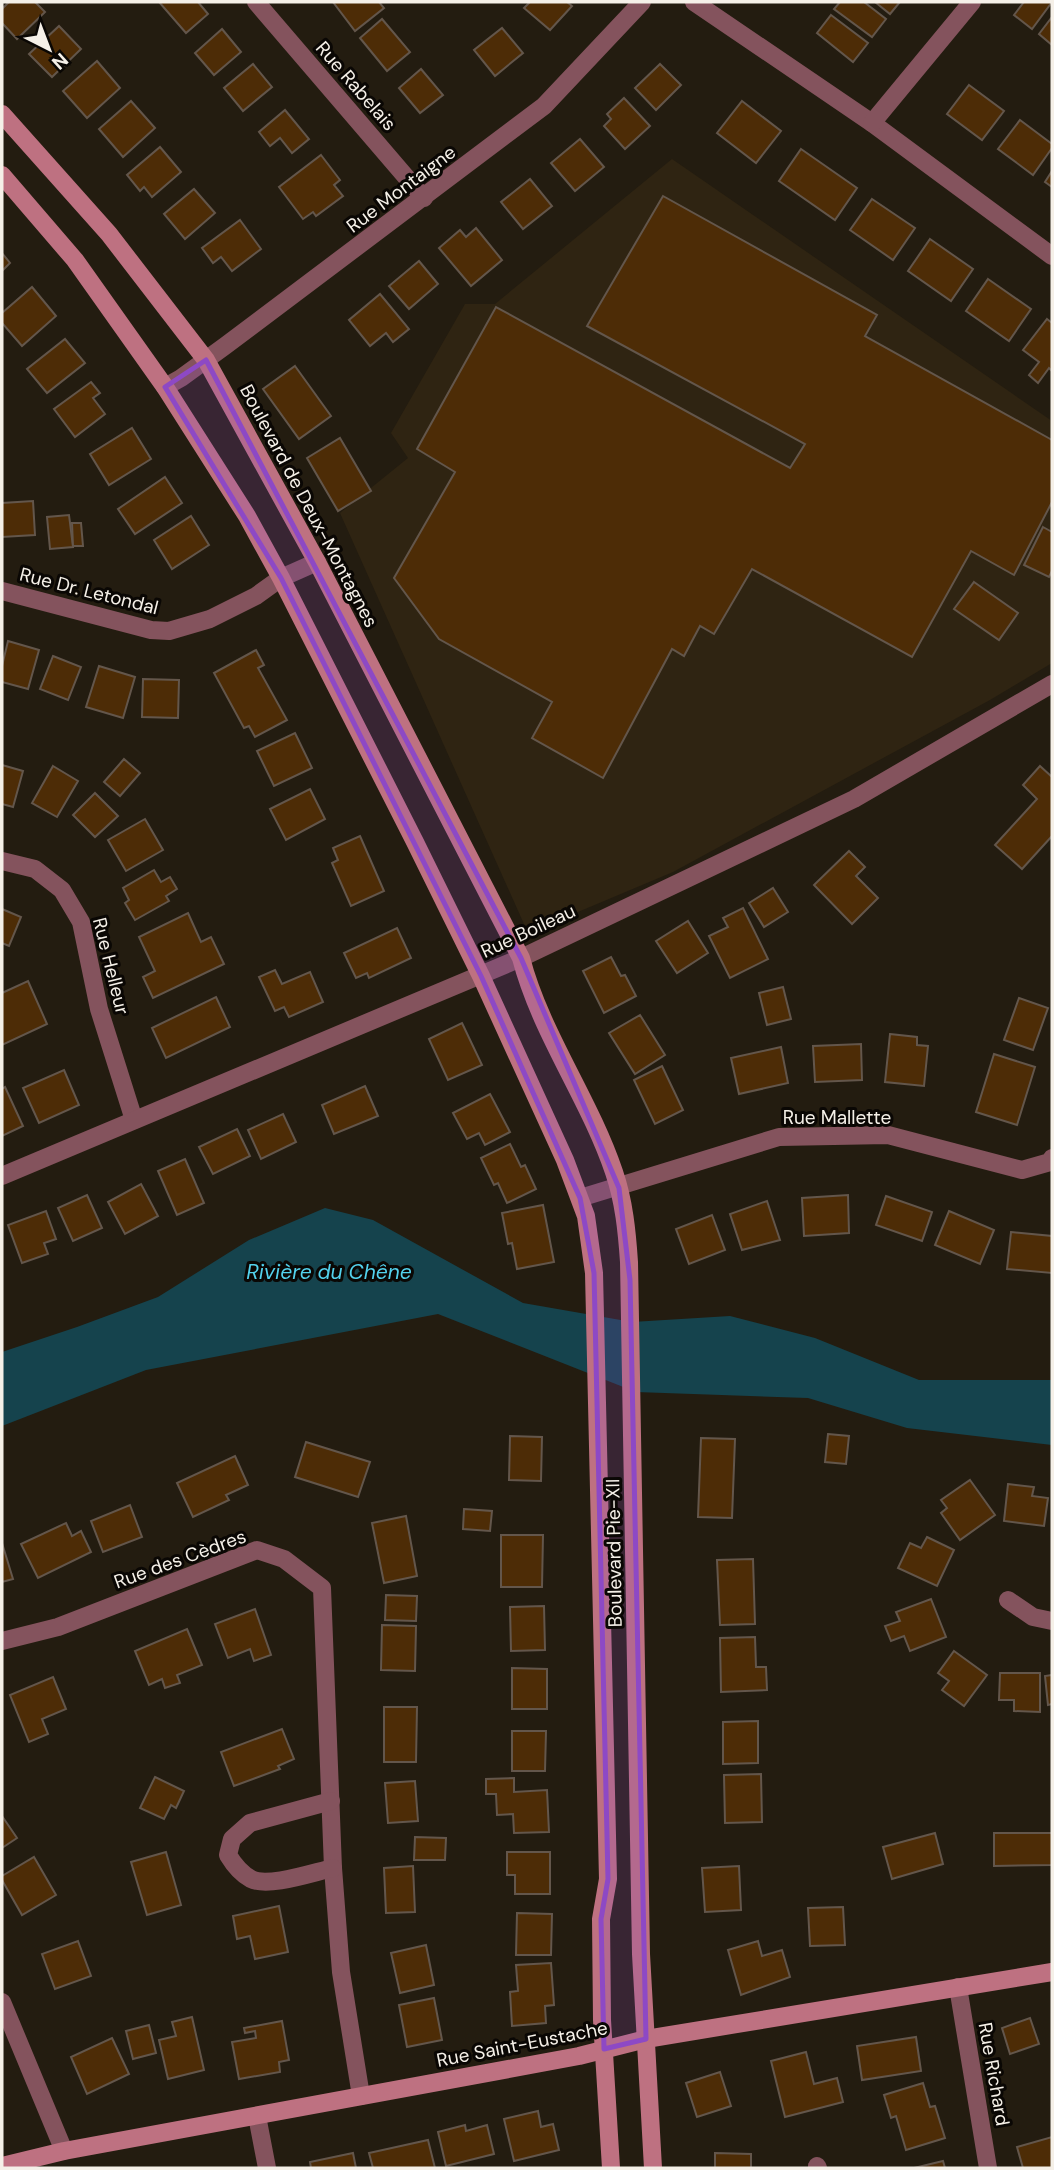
<svg xmlns="http://www.w3.org/2000/svg" width="1054" height="2170" viewBox="0 0 1054 2170" font-family="'DM Sans',sans-serif">
<style>
.built{fill:#2f2412}
.water{fill:#15434d}
.building{fill:#4d2c06;stroke:#63564b;stroke-width:2}
.lines{fill:none;stroke-linecap:round;stroke-linejoin:round}
.street{stroke:#84535d;stroke-width:18}
.secondary{stroke:#be7181;stroke-width:18}
.marked{fill:#8d49c5;fill-opacity:0.2;stroke:#8d49c5;stroke-width:5;stroke-linejoin:round}
.labels{text-anchor:middle;dominant-baseline:central;stroke-width:6;stroke-linejoin:round;paint-order:stroke}
.street-label{font-size:19px;fill:#f5f0e8;stroke:#0a0704}
.water-label{font-size:21px;font-style:italic;fill:#53d2ed;stroke:#0a0704}
</style>
<rect width="100%" height="100%" fill="#231c10"/>
<path class="built" d="M672 159 1052 421V663L990 700 673 872 528 933 340 513 408 458 391 433 465 304H495Z"/>
<path class="water" d="M325 1208 373 1220 523 1303 632 1322 730 1316 815 1338 919 1380H1052V1445L907 1428 808 1398 636 1392 438 1314 146 1370 2 1426V1352L77 1327 158 1297 249 1240Z"/>
<g class="building">
<path d="M9 2H35L45 12 17 39 2 23V9Z"/>
<path d="M159 2H198L208 14 186 33Z"/>
<path d="M333 2H379L384 8 355 31Z"/>
<path d="M530 2H567L572 6 550 30 524 8Z"/>
<path d="M840 2H864L886 19 872 37 834 9Z"/>
<path d="M875 2H900L890 14Z"/>
<path d="M1024 2H1052L1032 29 1014 15Z"/>
<path d="M831 15 868 43 853 62 817 33Z"/>
<path d="M1052 17V45L1039 34Z"/>
<path d="M382 19 410 52 387 71 360 38Z"/>
<path d="M59 26 81 49 52 77 29 54Z"/>
<path d="M502 28 523 53 495 76 474 50Z"/>
<path d="M222 29 241 52 214 75 195 53Z"/>
<path d="M97 61 120 88 87 118 63 91Z"/>
<path d="M253 64 272 87 243 111 224 88Z"/>
<path d="M660 64 681 85 656 110 635 88Z"/>
<path d="M421 69 443 95 420 113 399 88Z"/>
<path d="M969 85 1004 111 982 140 947 114Z"/>
<path d="M624 98 650 126 625 149 604 126 611 119 607 114Z"/>
<path d="M131 101 155 128 123 157 99 129Z"/>
<path d="M742 101 781 131 756 163 717 133Z"/>
<path d="M285 110 309 139 292 153 280 138 270 146 259 132Z"/>
<path d="M1020 120 1052 144V148L1033 175 998 149Z"/>
<path d="M580 139 604 167 575 191 551 163Z"/>
<path d="M160 147 181 172 152 197 144 187 140 191 127 175Z"/>
<path d="M801 149 857 188 835 220 779 181Z"/>
<path d="M321 155 340 180 334 185 343 196 316 216 313 212 303 219 279 187Z"/>
<path d="M1052 171V187L1045 182Z"/>
<path d="M530 179 552 206 523 229 501 202Z"/>
<path d="M194 189 215 213 185 239 164 214Z"/>
<path d="M663 196 877 315 865 336 1052 440V502L1014 575 971 551 912 657 752 569 714 634 700 626 684 656 672 649 603 778 532 738 552 702 439 639 394 578 455 472 417 449 496 307 790 468 805 444 587 326Z"/>
<path d="M872 199 915 228 893 260 850 230Z"/>
<path d="M240 220 261 249 232 271 221 257 213 263 202 248Z"/>
<path d="M476 228 502 260 471 286 439 248 460 230 466 237Z"/>
<path d="M930 239 973 269 951 301 908 271Z"/>
<path d="M2 253 10 263 2 271Z"/>
<path d="M419 261 438 284 409 309 389 286Z"/>
<path d="M988 279 1031 309 1009 341 966 311Z"/>
<path d="M32 287 56 316 22 346 2 323V313Z"/>
<path d="M380 294 409 329 393 342 386 333 370 346 349 320Z"/>
<path d="M1047 319 1052 323V371L1049 368 1038 383 1029 375 1039 362 1023 350Z"/>
<path d="M65 339 85 363 47 393 27 369Z"/>
<path d="M295 366 331 416 299 439 263 389Z"/>
<path d="M91 382 100 393 93 398 105 414 75 437 54 409Z"/>
<path d="M132 428 151 459 109 485 90 454Z"/>
<path d="M340 438 371 491 338 511 307 458Z"/>
<path d="M165 477 182 503 135 534 118 509Z"/>
<path d="M33 501 35 535 2 537V503Z"/>
<path d="M69 515 73 547 50 549 47 517Z"/>
<path d="M191 516 209 545 172 569 154 540Z"/>
<path d="M72 523H81L83 546H73Z"/>
<path d="M1043 527 1052 532V571L1049 577 1024 565Z"/>
<path d="M974 582 1018 613 999 640 954 609Z"/>
<path d="M8 641 39 650 28 689 2 682V666Z"/>
<path d="M256 650 264 665 258 668 287 720 255 737 249 726 244 728 214 673Z"/>
<path d="M53 656 81 667 68 700 40 689Z"/>
<path d="M99 666 135 677 123 718 86 707Z"/>
<path d="M143 679 179 680 178 718 142 717Z"/>
<path d="M295 733 312 768 274 786 257 751Z"/>
<path d="M124 759 140 773 120 796 104 782Z"/>
<path d="M2 765 23 771 13 807 2 804Z"/>
<path d="M53 766 78 781 57 817 32 803Z"/>
<path d="M1040 766 1052 777V836L1022 869 995 845 1037 799 1023 785Z"/>
<path d="M310 789 325 819 286 840 270 809Z"/>
<path d="M95 793 118 816 95 837 73 815Z"/>
<path d="M145 819 163 850 126 871 108 840Z"/>
<path d="M360 836 384 891 351 906 332 863 338 860 333 848Z"/>
<path d="M849 851 865 867 856 876 878 898 852 924 814 885Z"/>
<path d="M154 870 161 882 170 877 177 889 166 896 169 901 135 920 125 903 129 900 123 888Z"/>
<path d="M773 888 788 912 764 927 749 903Z"/>
<path d="M743 908 768 959 730 978 709 936 728 927 723 918Z"/>
<path d="M2 909 21 917 9 946 2 943Z"/>
<path d="M188 913 201 942 211 937 224 964 153 998 143 977 155 971 139 937Z"/>
<path d="M688 921 708 953 677 973 656 941Z"/>
<path d="M397 928 411 958 369 978 367 973 356 978 344 953Z"/>
<path d="M611 957 621 976 625 975 636 996 604 1013 583 971Z"/>
<path d="M275 970 282 984 310 972 323 1002 289 1017 284 1007 275 1011 259 977Z"/>
<path d="M28 981 47 1024 2 1045V993Z"/>
<path d="M783 987 791 1019 767 1025 759 993Z"/>
<path d="M216 997 230 1027 166 1058 152 1028Z"/>
<path d="M1019 998 1048 1008 1033 1050 1004 1040Z"/>
<path d="M640 1015 665 1055 635 1074 609 1033Z"/>
<path d="M462 1023 482 1065 448 1080 429 1039Z"/>
<path d="M890 1034 917 1037V1045L928 1046 924 1086 885 1082Z"/>
<path d="M861 1044 862 1080 815 1082 813 1046Z"/>
<path d="M781 1047 788 1083 739 1094 731 1058Z"/>
<path d="M994 1054 1035 1067 1017 1125 976 1112Z"/>
<path d="M662 1066 683 1110 655 1124 634 1080Z"/>
<path d="M64 1070 79 1105 39 1123 23 1088Z"/>
<path d="M365 1086 378 1116 334 1134 322 1105Z"/>
<path d="M5 1087 23 1126 2 1136V1089Z"/>
<path d="M490 1094 510 1132 485 1145 479 1133 467 1139 453 1113Z"/>
<path d="M283 1114 296 1142 261 1159 248 1130Z"/>
<path d="M237 1129 250 1156 213 1174 199 1147Z"/>
<path d="M510 1144 521 1167 525 1165 536 1189 507 1203 498 1183 494 1185 481 1158Z"/>
<path d="M185 1159 204 1203 177 1215 158 1171Z"/>
<path d="M141 1184 158 1216 125 1234 108 1202Z"/>
<path d="M87 1195 102 1228 73 1241 58 1208Z"/>
<path d="M848 1195 849 1233 804 1236 802 1198Z"/>
<path d="M886 1196 932 1212 922 1241 876 1225Z"/>
<path d="M767 1201 780 1240 742 1250 730 1214Z"/>
<path d="M543 1205 554 1262 517 1269 512 1243 508 1244 502 1213Z"/>
<path d="M46 1211 56 1239 44 1243 48 1254 22 1263 8 1225Z"/>
<path d="M949 1211 994 1230 980 1264 935 1245Z"/>
<path d="M712 1215 725 1250 689 1264 676 1229Z"/>
<path d="M1011 1232 1052 1236V1273L1007 1269Z"/>
<path d="M828 1434 849 1436 846 1464 825 1462Z"/>
<path d="M510 1436 542 1437 541 1481 509 1480Z"/>
<path d="M701 1438 735 1439 732 1518 698 1517Z"/>
<path d="M306 1442 370 1462 358 1497 295 1477Z"/>
<path d="M235 1456 248 1485 226 1495 229 1500 193 1517 177 1483Z"/>
<path d="M970 1480 995 1515 960 1540 941 1513 947 1508 941 1500Z"/>
<path d="M1008 1484 1034 1487 1032 1496 1048 1498 1044 1526 1004 1521Z"/>
<path d="M130 1505 142 1537 103 1552 91 1521Z"/>
<path d="M464 1509 492 1511 490 1531 463 1529Z"/>
<path d="M406 1516 417 1576 384 1583 372 1523Z"/>
<path d="M66 1523 72 1536 81 1531 91 1552 38 1578 21 1544Z"/>
<path d="M501 1535H543L542 1587H501Z"/>
<path d="M927 1537 954 1550 937 1586 898 1568 910 1543 921 1548Z"/>
<path d="M2 1543 13 1579 2 1582Z"/>
<path d="M753 1559 755 1624 720 1625 717 1560Z"/>
<path d="M386 1595 417 1596 416 1621 385 1620Z"/>
<path d="M931 1599 946 1637 910 1651 904 1636 891 1641 885 1626 900 1621 896 1612Z"/>
<path d="M544 1606 545 1650 511 1651 510 1607Z"/>
<path d="M255 1609 271 1655 254 1661 250 1649 228 1658 215 1624Z"/>
<path d="M382 1625 416 1626 415 1671 381 1670Z"/>
<path d="M187 1629 202 1665 177 1675 180 1683 165 1688 162 1679 149 1685 135 1651Z"/>
<path d="M755 1637 756 1667H766L767 1690 721 1692 720 1638Z"/>
<path d="M954 1651 987 1675 964 1706 942 1690 949 1681 938 1673Z"/>
<path d="M512 1668 547 1669V1709H512Z"/>
<path d="M1000 1673H1040V1712L1014 1711V1700H999Z"/>
<path d="M1052 1675V1704L1048 1705 1045 1676Z"/>
<path d="M53 1677 66 1709 42 1719 48 1734 29 1742 10 1695Z"/>
<path d="M384 1707H417L416 1762H384Z"/>
<path d="M758 1721V1763L723 1764V1722Z"/>
<path d="M282 1729 294 1759 278 1766 280 1769 234 1786 221 1752Z"/>
<path d="M512 1731H546L545 1771H512Z"/>
<path d="M761 1774 762 1822 725 1823 724 1775Z"/>
<path d="M155 1777 184 1791 176 1808 171 1805 164 1819 140 1808Z"/>
<path d="M514 1778V1792L547 1790 549 1832 514 1833 513 1814 497 1815 496 1794H486V1779Z"/>
<path d="M415 1781 418 1821 388 1823 385 1783Z"/>
<path d="M2 1816 17 1838 2 1848Z"/>
<path d="M935 1833 943 1864 892 1879 883 1847Z"/>
<path d="M994 1833H1052V1865L994 1866Z"/>
<path d="M415 1837 446 1838 445 1860H414Z"/>
<path d="M166 1852 181 1905 147 1915 131 1862Z"/>
<path d="M507 1852H550V1894H515V1875H507Z"/>
<path d="M34 1857 56 1895 22 1915 2 1880V1876Z"/>
<path d="M413 1866 415 1912 386 1913 384 1868Z"/>
<path d="M739 1866 741 1910 705 1912 702 1868Z"/>
<path d="M279 1906 288 1952 255 1959 250 1936 237 1939 233 1916Z"/>
<path d="M843 1907 845 1945 810 1946 808 1908Z"/>
<path d="M517 1913 552 1914 551 1955H516Z"/>
<path d="M78 1941 91 1976 55 1989 42 1954Z"/>
<path d="M758 1941 762 1956 782 1950 790 1977 741 1995 728 1950Z"/>
<path d="M426 1945 434 1985 400 1993 391 1953Z"/>
<path d="M551 1963 554 2005 545 2006 546 2023 512 2026 510 1992 518 1991 516 1965Z"/>
<path d="M434 1998 442 2040 407 2047 399 2005Z"/>
<path d="M192 2017 204 2070 168 2079 159 2040 176 2036 172 2022Z"/>
<path d="M1030 2018 1039 2044 1010 2054 1002 2028Z"/>
<path d="M282 2021 289 2060 279 2062 280 2072 239 2079 232 2042 256 2038 255 2031 245 2033 244 2028Z"/>
<path d="M149 2025 156 2053 133 2059 126 2031Z"/>
<path d="M916 2037 921 2071 862 2080 857 2046Z"/>
<path d="M112 2038 129 2074 87 2094 71 2057Z"/>
<path d="M806 2052 814 2084 837 2078 843 2102 785 2117 771 2061Z"/>
<path d="M720 2072 731 2106 697 2117 686 2083Z"/>
<path d="M923 2083 930 2107 935 2106 945 2138 906 2150 896 2116 891 2118 884 2095Z"/>
<path d="M538 2111 541 2127 553 2124 559 2150 514 2161 504 2119Z"/>
<path d="M465 2125 466 2131 487 2125 494 2154 446 2166 438 2132Z"/>
<path d="M1052 2137V2168H1023L1017 2147Z"/>
<path d="M428 2140 435 2168H373L369 2153Z"/>
<path d="M353 2153 356 2168H311L310 2162Z"/>
<path d="M715 2153 751 2154V2168H715Z"/>
<path d="M943 2161 945 2168H914Z"/>
</g>
<g class="lines">
<g class="street">
<path d="M256 2 424 198"/>
<path d="M694 2 872 123 1052 256"/>
<path d="M872 123 972 2"/>
<path d="M165 387 181 378 225 346 544 106 642 2"/>
<path d="M2 591 151 630 169 631 210 619 256 596 281 578 317 562"/>
<path d="M2 861 35 869 62 890 81 922 99 1009 134 1120"/>
<path d="M2 1176 521 958 854 799 1052 684"/>
<path d="M580 1198 779 1137 888 1135 1022 1170 1050 1162 1052 1158"/>
<path d="M1008 1600 1033 1617 1052 1621"/>
<path d="M2 1641 58 1627 257 1550 284 1559 322 1588 333 1868 341 1972 361 2096"/>
<path d="M331 1801 250 1823 232 1839 228 1855C234 1865 240 1873 251 1879 268 1888 314 1872 333 1868"/>
<path d="M958 1987 988 2168"/>
<path d="M2 2002 64 2151"/>
<path d="M257 2116 267 2168"/>
<path d="M817 2166 818 2168"/>
</g>
<g class="secondary">
<path d="M2 114 109 234 206 360 317 562 521 958C541 1034 589 1098 614 1172 624 1201 627 1232 629 1262L641 1954 653 2168"/>
<path d="M2 175 75 260 165 387 247 516 281 578 415 842 481 976 565 1160 586 1216 594 1273 608 1879 601 1919 602 2020 611 2168"/>
<path d="M2 2166 64 2151 579 2056 646 2039 1052 1972"/>
</g>
</g>
<path class="marked" d="M206 360 521 958 619 1188 630 1280 646 2039 604 2049 601 1919 608 1879 594 1273 580 1198 481 976 281 578 165 387Z"/>
<g class="labels">
<g class="street-label">
<text transform="translate(356 86) rotate(49)">Rue Rabelais</text>
<text transform="translate(401 189) rotate(-37)">Rue Montaigne</text>
<text transform="translate(309 506) rotate(62)">Boulevard de Deux-Montagnes</text>
<text transform="translate(89 591) rotate(14)">Rue Dr. Letondal</text>
<text transform="translate(528 931) rotate(-25)">Rue Boileau</text>
<text transform="translate(111 966) rotate(76)">Rue Helleur</text>
<text x="837" y="1117">Rue Mallette</text>
<text transform="translate(614 1553) rotate(-91)">Boulevard Pie-XII</text>
<text transform="translate(180 1559) rotate(-20)">Rue des Cèdres</text>
<text transform="translate(522 2044) rotate(-11)">Rue Saint-Eustache</text>
<text transform="translate(994 2074) rotate(80)">Rue Richard</text>
</g>
<g class="water-label">
<text x="329" y="1272">Rivière du Chêne</text>
</g>
</g>
<rect width="1054" height="2170" fill="none" stroke="#f5f0e8" stroke-width="7"/>
<g transform="translate(49 49) rotate(138)" stroke="#0a0704" stroke-width="5" paint-order="stroke">
<path d="M0-5L12 26L0 18L-12 26Z" fill="#f5f0e8"/>
<text y="-10" font-size="19" font-weight="bold" text-anchor="middle" fill="#f5f0e8">N</text>
</g>
</svg>
